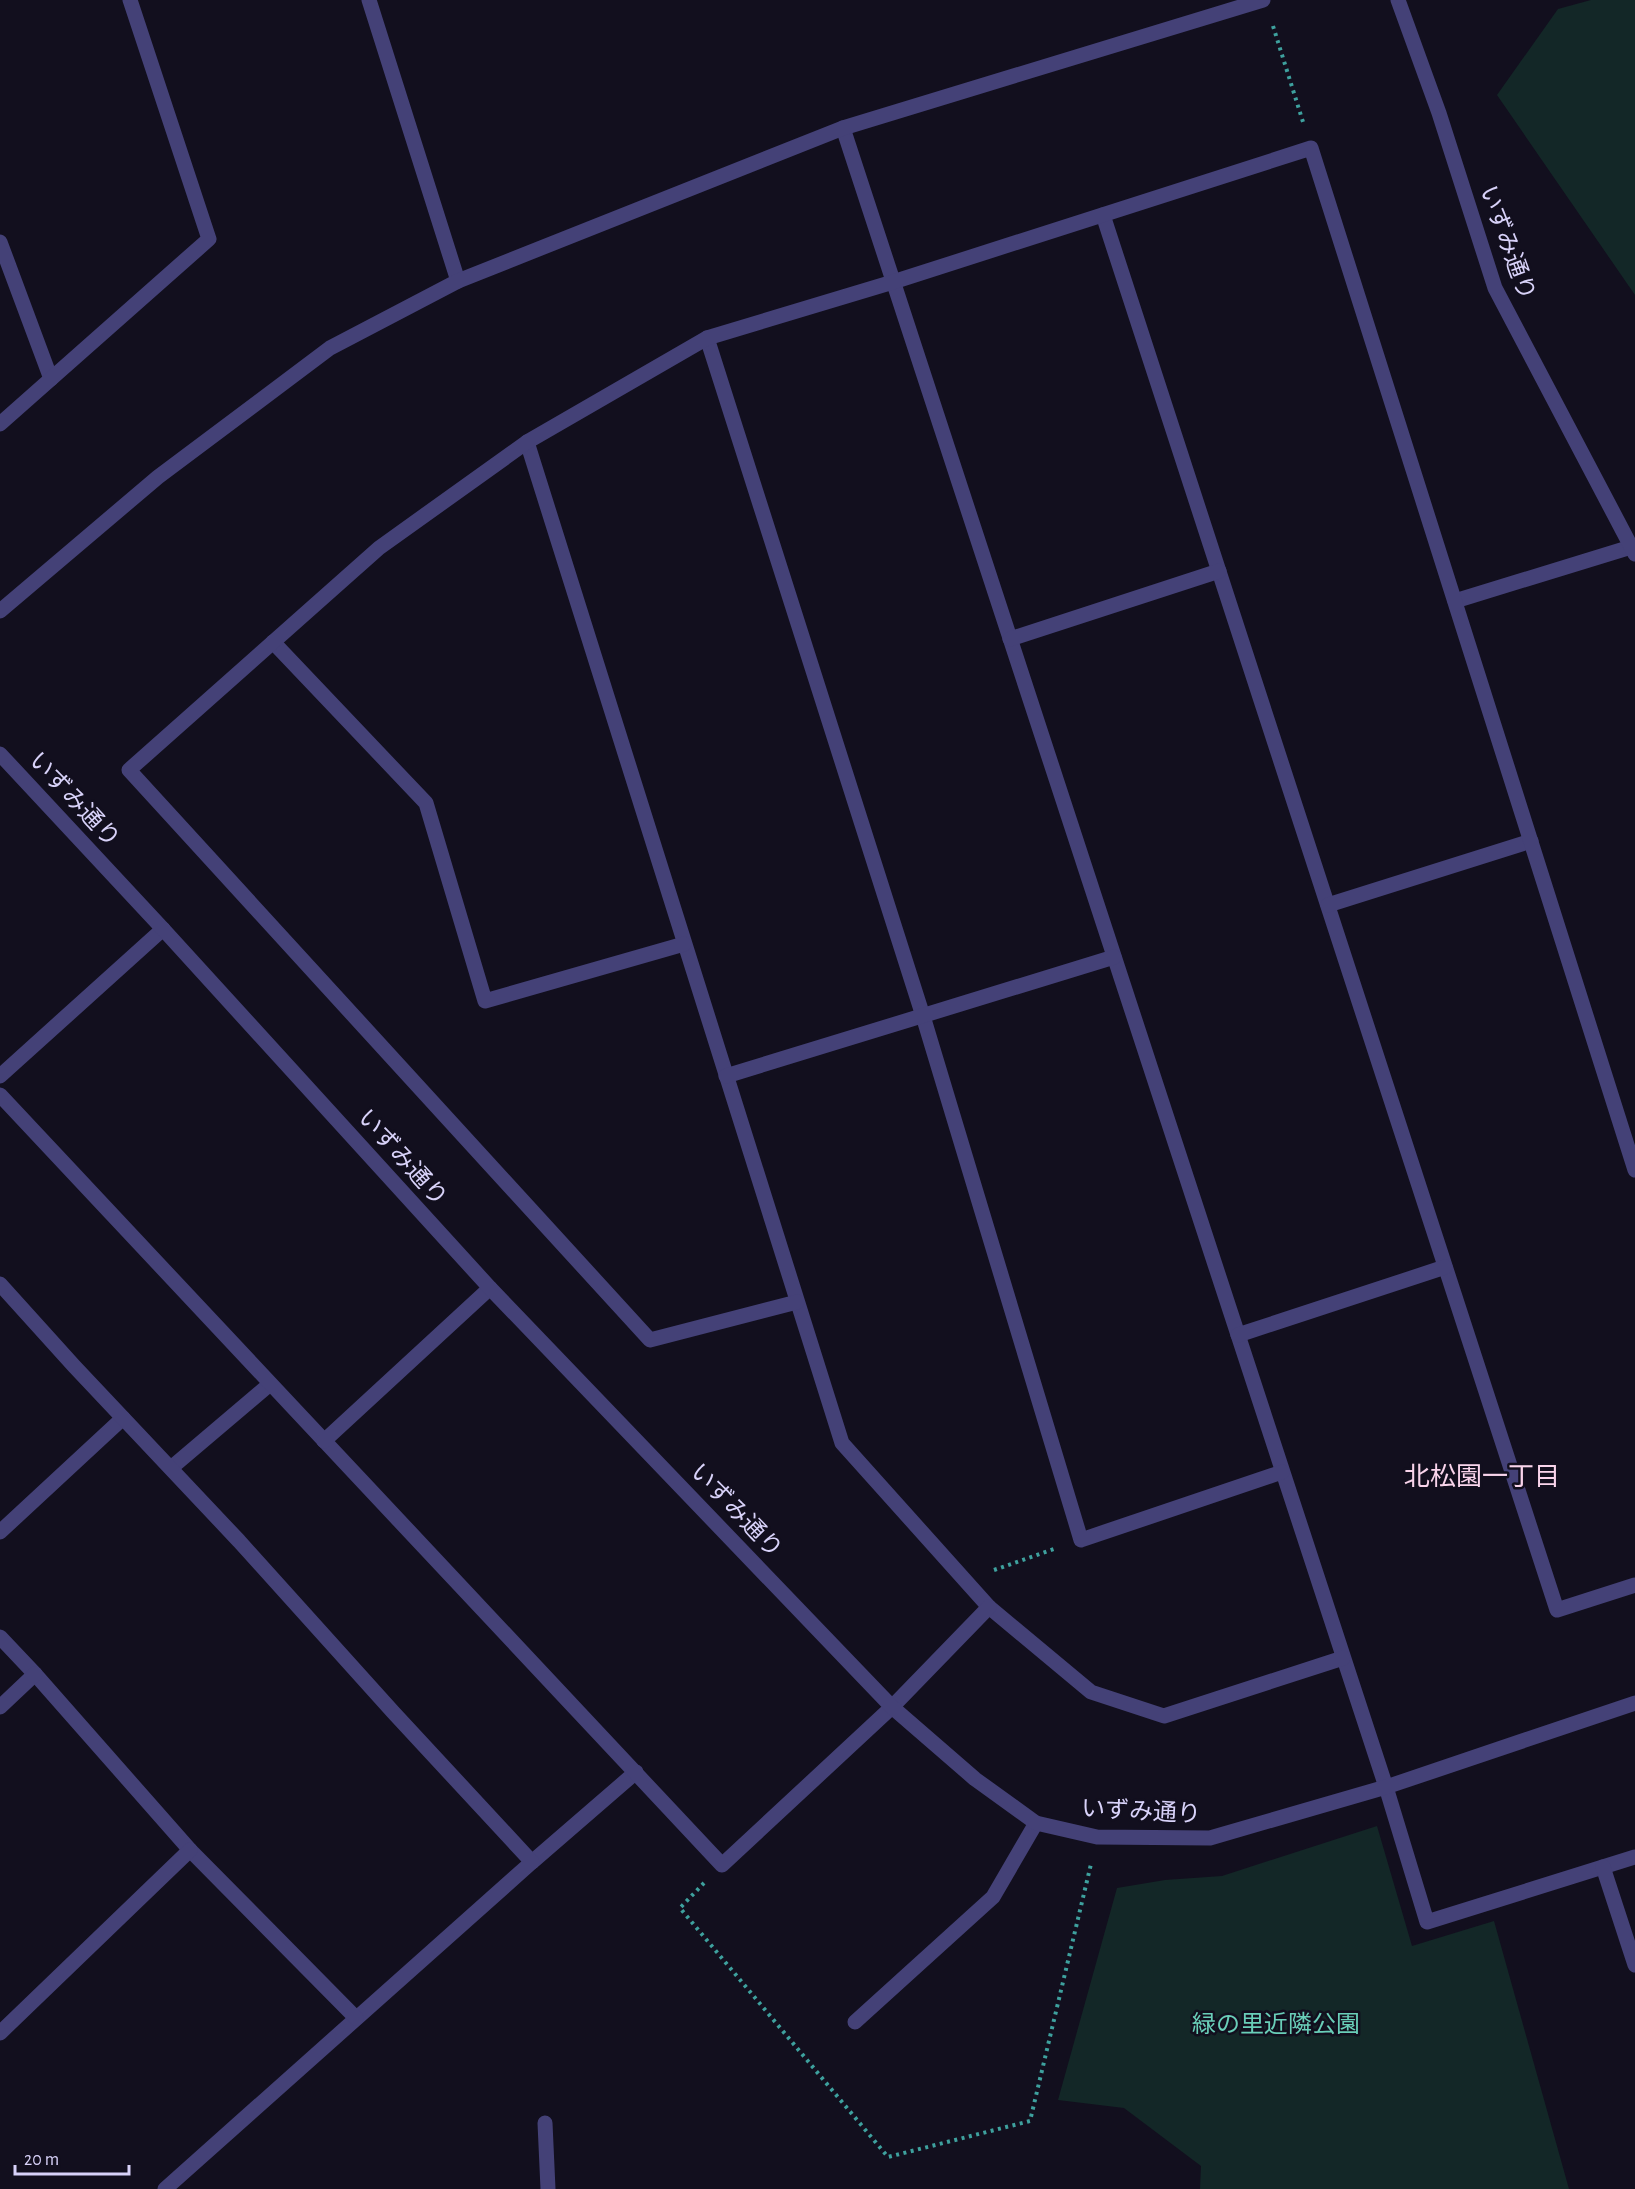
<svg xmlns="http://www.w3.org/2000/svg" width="1635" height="2189" viewBox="0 0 1635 2189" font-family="'Alegreya Sans','Noto Sans JP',sans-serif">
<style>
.green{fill:#132727}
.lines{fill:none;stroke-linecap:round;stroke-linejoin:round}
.path{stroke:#3ea19e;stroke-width:4;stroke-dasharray:3 4.5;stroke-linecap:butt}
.service{stroke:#444177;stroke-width:15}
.pedestrian{stroke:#444177;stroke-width:15}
.minor{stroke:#444177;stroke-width:15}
.tertiary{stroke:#444177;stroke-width:15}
.labels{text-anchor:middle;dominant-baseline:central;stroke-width:5;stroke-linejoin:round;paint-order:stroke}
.street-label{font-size:24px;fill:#d8d2f9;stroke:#120f1e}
.park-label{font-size:24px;fill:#69ceb8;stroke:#120f1e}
.neighbourhood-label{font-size:26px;fill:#f9d4eb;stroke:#120f1e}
</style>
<rect width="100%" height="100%" fill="#120f1e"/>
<g class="green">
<path d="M1591 0H1635V295L1497 95 1558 9Z"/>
<path d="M1377 1826 1412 1946 1494 1921 1569 2189H1200L1201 2166 1124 2108 1058 2100 1117 1888 1165 1880 1222 1876Z"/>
</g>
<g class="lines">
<g class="path">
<path d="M1273 26 1303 122"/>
<path d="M994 1570 1057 1548"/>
<path d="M704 1883 680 1908 888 2157 1030 2121 1091 1864"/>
</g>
<path class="service" d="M855 2022 993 1897 1036 1823"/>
<g class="pedestrian">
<path d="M0 1076 163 929"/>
<path d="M171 1468 270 1384"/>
<path d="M0 1532 123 1418"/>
<path d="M532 1862 636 1772"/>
</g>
<g class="minor">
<path d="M369 0 458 281"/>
<path d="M843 128 1386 1787 1427 1922 1635 1857"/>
<path d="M1103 215 1557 1610 1635 1585"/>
<path d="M0 242 51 379"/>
<path d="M707 338 923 1016 1081 1540 1282 1472"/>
<path d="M0 424 209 239 130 0"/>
<path d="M527 442 842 1443 989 1607 1091 1692 1164 1716 1343 1658"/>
<path d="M1455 601 1631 547"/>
<path d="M1010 639 1219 571"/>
<path d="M273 642 426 803 485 1001 684 944"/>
<path d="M1328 905 1531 841"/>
<path d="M726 1076 1114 957"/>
<path d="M0 1095 722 1865 892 1707 989 1607"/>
<path d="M0 1284 74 1366 239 1541 393 1712 532 1862 165 2189"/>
<path d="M797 1302 650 1340 129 770 379 548 527 442 707 338 893 282 1311 148 1635 1170"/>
<path d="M1238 1335 1445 1267"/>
<path d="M324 1441 490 1288"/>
<path d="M0 1637 35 1674 190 1850 356 2018"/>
<path d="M0 1707 35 1674"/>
<path d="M1603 1867 1635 1965"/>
<path d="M0 2033 190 1850"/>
<path d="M545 2123 548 2189"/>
</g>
<g class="tertiary">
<path d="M1398 0 1439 113 1495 288 1635 554"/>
<path d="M0 611 158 477 330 348 458 281 843 128 1263 0"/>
<path d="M0 754 163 929 490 1288 892 1707 975 1779 1036 1823 1097 1837 1210 1838 1386 1787 1635 1703"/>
</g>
</g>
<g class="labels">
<g class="street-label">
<text transform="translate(1507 243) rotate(70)">いずみ通り</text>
<text transform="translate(74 800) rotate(47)">いずみ通り</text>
<text transform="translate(402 1158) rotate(48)">いずみ通り</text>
<text transform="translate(736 1511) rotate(46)">いずみ通り</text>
<text transform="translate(1141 1812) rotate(3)">いずみ通り</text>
</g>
<g class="park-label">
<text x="1276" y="2025">緑の里近隣公園</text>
</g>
<g class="neighbourhood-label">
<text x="1482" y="1477">北松園一丁目</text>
</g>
</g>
<path d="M15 2165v9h114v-9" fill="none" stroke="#d8d2f9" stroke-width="3"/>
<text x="24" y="2165" font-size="18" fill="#d8d2f9" stroke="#120f1e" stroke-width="4.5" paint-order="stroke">20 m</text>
</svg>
